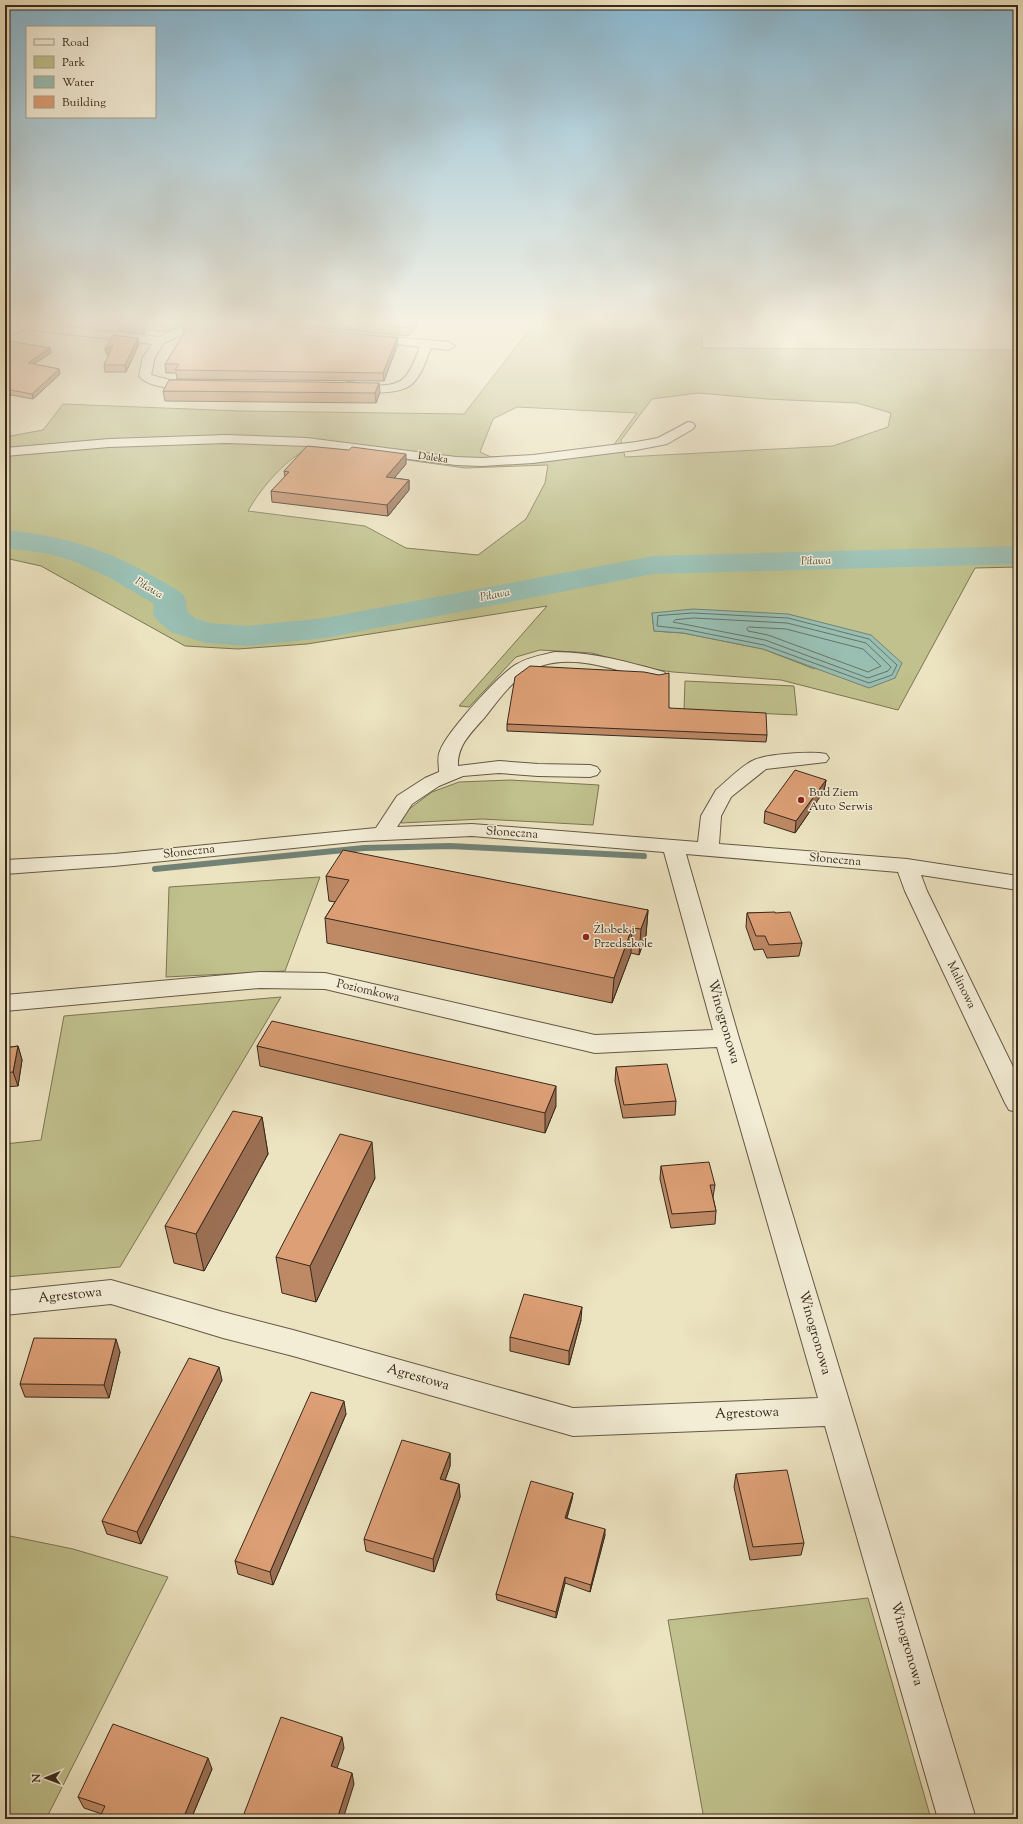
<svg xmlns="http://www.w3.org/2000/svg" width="1023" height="1824" viewBox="0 0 1023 1824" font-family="'Sorts Mill Goudy',serif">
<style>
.green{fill:#c0c18d;stroke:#7c7555;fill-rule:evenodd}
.water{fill:#99beb2;stroke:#728276}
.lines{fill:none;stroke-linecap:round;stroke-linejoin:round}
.shore{stroke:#687468;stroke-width:1}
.stream{stroke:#728276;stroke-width:6}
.river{fill:#99beb2;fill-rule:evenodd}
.minor-casing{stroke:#655846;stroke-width:2}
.minor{fill:#f3edd6;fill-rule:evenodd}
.wall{fill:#be8965;stroke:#38291d}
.shaded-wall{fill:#9b6f53;stroke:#38291d}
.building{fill:#dd9f76;stroke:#38291d}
.poi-dot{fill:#8f2418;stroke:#f3edd6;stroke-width:1.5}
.labels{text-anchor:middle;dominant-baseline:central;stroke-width:3;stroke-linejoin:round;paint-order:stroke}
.far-street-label{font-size:10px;fill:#38291d;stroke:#f3edd6}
.far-water-label{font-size:11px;font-style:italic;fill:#504e42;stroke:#f3edd6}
.poi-label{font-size:12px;fill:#38291d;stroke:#f3edd6;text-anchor:start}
.street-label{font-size:12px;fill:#38291d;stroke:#f3edd6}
.near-street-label{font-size:14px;fill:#38291d;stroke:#f3edd6}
</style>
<rect width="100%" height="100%" fill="#ece3c0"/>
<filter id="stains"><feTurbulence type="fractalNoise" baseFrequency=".005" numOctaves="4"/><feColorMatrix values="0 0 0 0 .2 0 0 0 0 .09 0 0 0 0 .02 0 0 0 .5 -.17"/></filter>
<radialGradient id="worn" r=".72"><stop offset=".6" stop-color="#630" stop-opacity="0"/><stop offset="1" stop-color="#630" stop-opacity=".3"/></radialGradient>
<g class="green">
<path d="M538 321H702V348L1018 350V567L975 568 898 710 781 680 673 672 644 668 592 653 540 650 516 657 469 707 459 706 547 606 307 644 238 649 185 646 41 566 5 558V437L43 430 63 404 240 411 464 414 530 329ZM698 393 766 399 857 403 891 413 888 427 833 446 625 457 621 440 652 399ZM517 407 637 413 613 446 542 455 491 457 480 452 493 419ZM314 447 465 468 548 465 545 483 526 519 478 555 406 548 365 526 248 511C260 489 289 454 314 447ZM652 613 895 678 812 668 763 649 683 633 654 631Z"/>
<path d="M685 681 794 686 797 715 684 710Z"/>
<path d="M510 780 599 785 593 825 482 819 401 823 405 812 432 792 459 782Z"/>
<path d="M320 877 285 971 166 977 169 887Z"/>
<path d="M281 997 120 1267 5 1277V1144L41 1140 64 1016Z"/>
<path d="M5 1535 73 1549 168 1577 46 1819H5Z"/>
<path d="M868 1598 931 1819H704L668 1620Z"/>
</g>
<path class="water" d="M693 609 788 614 871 635 902 663 895 678 869 688 763 649 683 633 654 631 652 613Z"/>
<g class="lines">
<g class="shore">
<path d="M693 613 788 618 869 639 897 665 892 675 869 683 764 645 684 629 657 626 658 616Z"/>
<path d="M694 618 787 623 866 643 891 667 888 671 868 678 765 640 673 622 675 620Z"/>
<path d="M749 627 786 629 863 649 881 666 868 672 768 635 748 631 747 629Z"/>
</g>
<path class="stream" d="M155 869 364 848 450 846 644 856"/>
<path class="river" d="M5 530C77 537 120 555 182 593L186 600 187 611 195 618 210 623 247 626 325 618 653 556 1018 546V564L653 574 325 638 247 646 206 643 171 632 158 621 153 614 154 604 110 578 71 560 45 553 5 548Z"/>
<g class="minor-casing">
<g id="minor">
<path d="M22 321H36L34 323 159 337 191 323 217 321 219 323 213 326 197 328 164 343 155 357 151 375 170 380H197L201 381 203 384 201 387C187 390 148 389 139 376L143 357 152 344 25 329 5 338V330Z"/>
<path d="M366 335 449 342 455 346 449 350 431 348C426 360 422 375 412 384 399 396 361 393 345 389L343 386 345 383 349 382C365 384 392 390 404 378 412 370 416 357 420 347L362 340 360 338 362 336Z"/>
<path d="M688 422 693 423 695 426 693 429 667 444 636 450 533 463 482 466 456 465 307 446 226 443 109 447 5 456V448L109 439 226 435 307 438 456 457 482 458 533 455 636 442 658 438Z"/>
<path d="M555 652C593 652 628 662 664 672L667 676 664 680 658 681C616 671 561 646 522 676 507 687 497 702 485 717 472 732 457 745 458 766L499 761 538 764 590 765 597 767 600 771 597 775 590 777 538 776 499 773 463 776 439 786 412 804 397 827 472 824 698 842 701 816 716 790C728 780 739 768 752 761 763 754 813 751 826 754L829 758 826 762 766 769 731 797 721 816 719 844 907 859 1018 876V890L921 875 927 891 1018 1077V1112L1009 1110 1005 1103 905 891 898 872 686 854 739 1038 976 1819H938L825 1426 573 1436 293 1356 223 1338 111 1304 5 1315V1291L111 1280 223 1312 293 1330 573 1408 818 1398 717 1047 595 1053 325 989 260 988 5 1011V995L260 972 325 973 595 1035 713 1030 664 852 472 836 363 841 114 866 5 874V860L114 854 376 828 397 796 425 778 439 772C439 766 437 757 440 751 446 733 500 673 517 664 529 657 542 655 555 652Z"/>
</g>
</g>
<use href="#minor" class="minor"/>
</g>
<g class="wall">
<path d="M194 321 165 332 145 330 144 334 119 331 117 323Z"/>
<path d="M250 321H417V327L408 336Z"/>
<path d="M183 326 397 338V346L384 381 177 379 176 373H166L165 364 184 333Z"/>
<path d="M5 343 51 353 34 364 59 369 60 374 33 399 5 394Z"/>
<path d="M139 344 126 372H105L104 365 109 354 107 355 105 349Z"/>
<path d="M163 391 380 392 376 403 165 401Z"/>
<path d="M406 464 394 478 409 480V490L388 516 272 502 271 491 285 477 284 471Z"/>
<path d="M669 708 767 735 766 742 507 731V724Z"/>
<path d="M826 780 824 791 795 833 764 823 765 811Z"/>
<path d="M326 876 648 910 646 935 639 955 631 953 612 1003 327 943 325 918 335 902 329 901Z"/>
<path d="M747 913H775L802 943 799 956 767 958 763 949 754 950 746 927Z"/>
<path d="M18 1046 22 1060 18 1086 5 1087V1048Z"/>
<path d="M257 1046 556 1106 545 1133 260 1066Z"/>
<path d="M616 1067 676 1101 675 1115 623 1118 615 1081Z"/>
<path d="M262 1117 268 1154 204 1271 174 1263 165 1226Z"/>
<path d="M661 1166 715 1185 713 1197 716 1211 715 1224 671 1228 660 1179Z"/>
<path d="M375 1178 316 1302 282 1293 276 1257Z"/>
<path d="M581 1320 569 1365 510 1351V1337Z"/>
<path d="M120 1352 109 1398 25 1397 20 1384Z"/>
<path d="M222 1380 141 1544 107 1534 102 1521Z"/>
<path d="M346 1414 273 1585 238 1574 235 1561Z"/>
<path d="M450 1453V1466L445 1480 459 1484 460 1497 434 1572 366 1551 364 1539Z"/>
<path d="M736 1474 804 1543 801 1555 750 1560 734 1487Z"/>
<path d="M573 1493 572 1499 567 1518 605 1535 590 1592 565 1583 556 1618 497 1600 496 1594Z"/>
<path d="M212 1769 191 1819H100L102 1814 84 1808 78 1797Z"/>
</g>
<g class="shaded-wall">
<path d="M172 321H194L165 332 163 324Z"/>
<path d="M415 321H417V327L408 336 407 328Z"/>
<path d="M144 322 145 330 144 334 142 326Z"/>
<path d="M138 338 139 344 126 372 125 365Z"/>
<path d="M397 338V346L384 381 383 373Z"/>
<path d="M113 345 114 351 107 355 105 349Z"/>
<path d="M50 348 51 353 29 367 28 363Z"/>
<path d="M59 369 60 374 33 399 32 394Z"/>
<path d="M379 383 380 392 376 403 375 393Z"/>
<path d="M406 454V464L386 488V477Z"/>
<path d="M409 480V490L388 516 387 505Z"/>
<path d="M826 780 824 791 795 833 796 821Z"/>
<path d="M648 910 646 935 639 955 641 929Z"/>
<path d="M632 928 631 953 612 1003 614 978Z"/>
<path d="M18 1046 22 1060 18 1086 13 1072Z"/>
<path d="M556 1086V1106L545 1133V1113Z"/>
<path d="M262 1117 268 1154 204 1271 196 1234Z"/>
<path d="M372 1142 375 1178 316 1302 310 1266Z"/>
<path d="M582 1307 581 1320 569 1365V1351Z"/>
<path d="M116 1339 120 1352 109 1398 104 1385Z"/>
<path d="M219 1367 222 1380 141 1544 137 1532Z"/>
<path d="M344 1401 346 1414 273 1585 270 1572Z"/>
<path d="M450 1453V1466L441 1492 440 1479Z"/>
<path d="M459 1484 460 1497 434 1572 433 1559Z"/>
<path d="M573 1493 572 1499 565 1524V1518Z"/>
<path d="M605 1529V1535L590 1592 591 1585Z"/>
<path d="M565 1577V1583L556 1618V1612Z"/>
<path d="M342 1737 344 1748 334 1777 331 1766Z"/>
<path d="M208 1758 212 1769 191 1819H183Z"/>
<path d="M352 1773 354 1784 343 1819H337Z"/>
</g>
<g class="building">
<path d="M118 321H172L163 324 144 322 142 326 117 323Z"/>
<path d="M199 321H236L397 338 383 373 175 370 179 364H165L188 326H183Z"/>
<path d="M332 321H415L407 328Z"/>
<path d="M113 335 138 338 125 365H104L113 345 105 349Z"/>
<path d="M9 341 50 348 28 363 59 369 32 394 5 389V343Z"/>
<path d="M169 380 379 383 375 393 163 391Z"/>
<path d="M307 446 349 450 352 447 406 454 386 477 409 480 387 505 271 491 289 472 284 471Z"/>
<path d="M530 666 644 672 659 675 669 673V708L766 713 767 735 507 724 515 677Z"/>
<path d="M795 770 826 780 796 821 765 811Z"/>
<path d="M343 850 648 910 641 929 632 928 614 978 325 918 349 880 326 876Z"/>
<path d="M775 912V913L790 912 802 943 769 945 765 936H756L747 913Z"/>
<path d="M272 1021 556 1086 545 1113 257 1046Z"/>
<path d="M18 1046 13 1072 5 1073V1048Z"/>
<path d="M667 1064 676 1101 624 1105 616 1067Z"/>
<path d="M233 1111 262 1117 196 1234 165 1226Z"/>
<path d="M340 1134 372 1142 310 1266 276 1257Z"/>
<path d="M709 1162 715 1185H710L716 1211 672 1214 661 1166Z"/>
<path d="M524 1294 582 1307 569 1351 510 1337Z"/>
<path d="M34 1338 116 1339 104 1385 20 1384Z"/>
<path d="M189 1358 219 1367 137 1532 102 1521Z"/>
<path d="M311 1392 344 1401 270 1572 235 1561 272 1479Z"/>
<path d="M402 1440 450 1453 440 1479 459 1484 433 1559 364 1539Z"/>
<path d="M787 1470 804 1543 753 1547 736 1474Z"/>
<path d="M531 1481 573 1493 565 1518 605 1529 591 1585 565 1577 556 1612 496 1594Z"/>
<path d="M281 1717 342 1737 331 1766 352 1773 337 1819H242Z"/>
<path d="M113 1724 208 1758 183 1819H99L105 1806 78 1797Z"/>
<path d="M413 1815 426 1819H412Z"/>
</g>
<linearGradient id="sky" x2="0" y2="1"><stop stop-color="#88b8d2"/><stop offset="0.56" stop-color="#f6f2e3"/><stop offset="1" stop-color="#f6f2e3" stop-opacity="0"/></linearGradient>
<rect width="1023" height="576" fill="url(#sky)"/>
<g class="poi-dot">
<circle cx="801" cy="800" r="4"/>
<circle cx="586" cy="937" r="4"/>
</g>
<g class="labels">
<g class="far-street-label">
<text transform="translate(433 458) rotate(8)">Daleka</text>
</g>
<g class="far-water-label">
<text transform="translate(816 561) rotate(-2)">Piława</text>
<text transform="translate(149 588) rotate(31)">Piława</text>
<text transform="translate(495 595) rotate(-11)">Piława</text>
</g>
<g class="poi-label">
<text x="809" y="793">Bud Ziem<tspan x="809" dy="14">Auto Serwis</tspan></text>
<text x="594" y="930">Żłobek i<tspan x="594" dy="14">Przedszkole</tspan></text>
</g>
<g class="street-label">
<text transform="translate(512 833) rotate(4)">Słoneczna</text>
<text transform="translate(189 852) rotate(-6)">Słoneczna</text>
<text transform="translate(835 860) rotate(5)">Słoneczna</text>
<text transform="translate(961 985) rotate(64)">Malinowa</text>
<text transform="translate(368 991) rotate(13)">Poziomkowa</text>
</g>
<g class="near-street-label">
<text transform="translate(723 1022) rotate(74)">Winogronowa</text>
<text transform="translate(70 1296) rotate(-6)">Agrestowa</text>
<text transform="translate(814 1333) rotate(74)">Winogronowa</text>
<text transform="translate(418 1378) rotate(16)">Agrestowa</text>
<text transform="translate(747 1414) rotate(-2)">Agrestowa</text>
<text transform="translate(906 1644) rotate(74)">Winogronowa</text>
</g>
</g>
<rect width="1023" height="1824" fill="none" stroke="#ece3c0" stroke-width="20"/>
<rect x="6" y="6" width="1011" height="1812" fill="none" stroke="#38291d" stroke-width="2"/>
<rect x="10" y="10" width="1003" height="1804" fill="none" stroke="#38291d"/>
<rect x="26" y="26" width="130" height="92" fill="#f3edd6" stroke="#a89f8c"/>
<rect x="34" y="39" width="20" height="6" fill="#f3edd6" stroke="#a89f8c"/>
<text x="62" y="46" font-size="12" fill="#38291d">Road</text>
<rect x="34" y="56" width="20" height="12" fill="#c0c18d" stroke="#a89f8c"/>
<text x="62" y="66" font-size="12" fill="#38291d">Park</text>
<rect x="34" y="76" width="20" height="12" fill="#99beb2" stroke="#a89f8c"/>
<text x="62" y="86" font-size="12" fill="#38291d">Water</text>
<rect x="34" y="96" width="20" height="12" fill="#dd9f76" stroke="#a89f8c"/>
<text x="62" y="106" font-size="12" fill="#38291d">Building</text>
<g transform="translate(46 1778) rotate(269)" stroke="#f3edd6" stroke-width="3" paint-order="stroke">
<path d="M0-3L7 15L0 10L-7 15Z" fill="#38291d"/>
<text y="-6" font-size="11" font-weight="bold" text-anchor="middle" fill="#38291d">N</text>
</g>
<rect width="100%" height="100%" filter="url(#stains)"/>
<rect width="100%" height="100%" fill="url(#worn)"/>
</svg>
